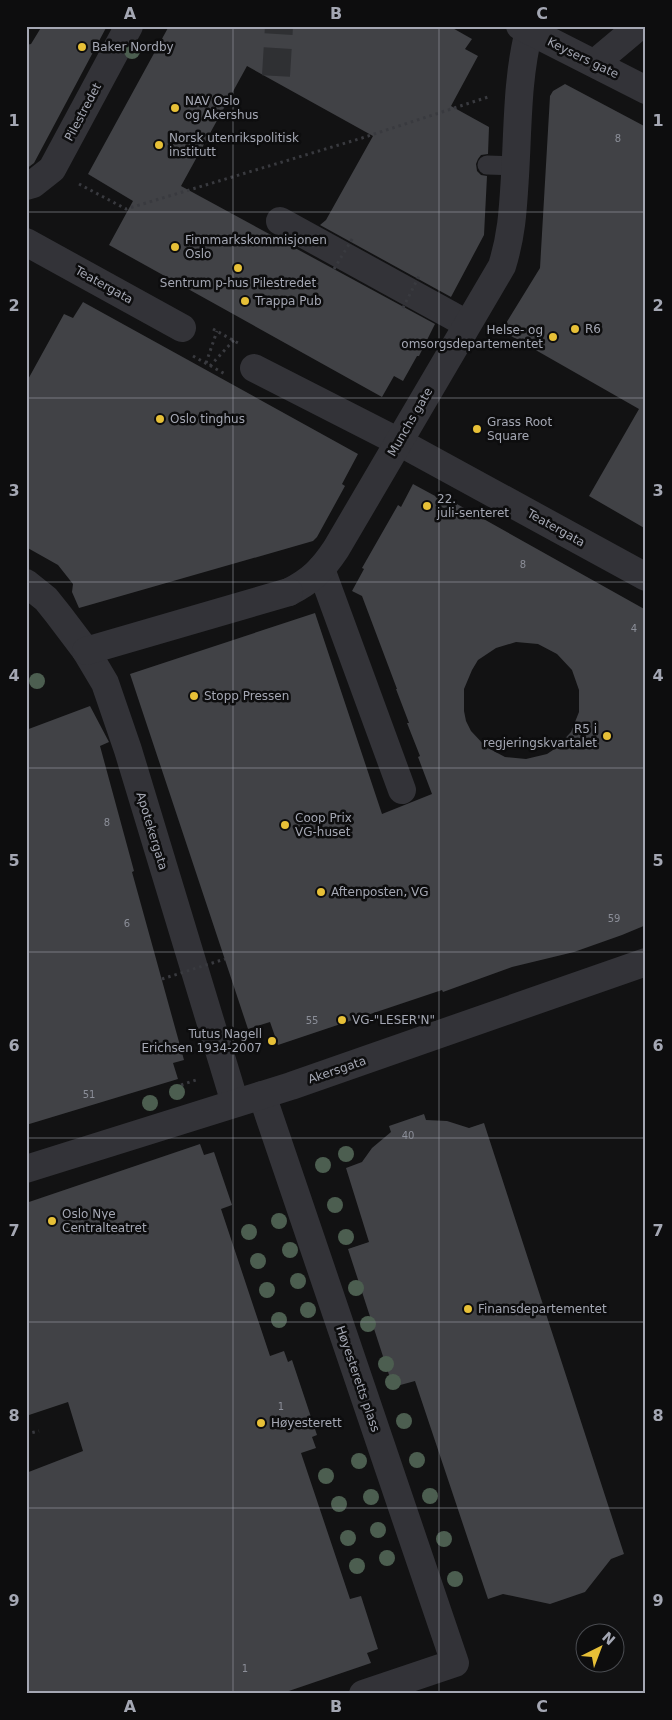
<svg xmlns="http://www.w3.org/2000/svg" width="672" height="1720" viewBox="0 0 672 1720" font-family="'DejaVu Sans',sans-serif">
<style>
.building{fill:#414246;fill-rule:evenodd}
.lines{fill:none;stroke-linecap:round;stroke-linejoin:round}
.trunk-tunnel{stroke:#2f3033;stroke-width:28;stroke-dasharray:28 14;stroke-linecap:butt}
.path{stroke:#393a3f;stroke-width:3;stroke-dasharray:2.5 4;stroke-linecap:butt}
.service{stroke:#333338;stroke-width:19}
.pedestrian{stroke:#333338;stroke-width:28}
.minor{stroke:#333338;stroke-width:28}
.path-bridge{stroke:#393a3f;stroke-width:3;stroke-dasharray:2.5 4;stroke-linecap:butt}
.tree{fill:#4c5e50}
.grid{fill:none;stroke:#a4a7b3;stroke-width:1;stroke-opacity:0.55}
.poi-dot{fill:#e7c037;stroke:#0d0d0e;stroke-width:2}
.labels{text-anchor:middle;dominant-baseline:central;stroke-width:5;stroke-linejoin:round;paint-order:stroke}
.number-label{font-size:10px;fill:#8b8e98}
.poi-label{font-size:12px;fill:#a4a7b3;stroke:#0d0d0e;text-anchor:start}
.street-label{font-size:12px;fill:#a4a7b3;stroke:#0d0d0e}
.neatline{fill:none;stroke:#a4a7b3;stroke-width:2}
.grid-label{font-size:16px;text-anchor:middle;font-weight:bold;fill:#a4a7b3}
</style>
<rect width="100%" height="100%" fill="#121213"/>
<g class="building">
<path d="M42 26H107L34 163 26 169V45L31 44Z"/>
<path d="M169 26H449L472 39 465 49 478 56 451 106 489 127 488 154 481 155 478 159 476 164 477 171 481 175 487 176 484 235 451 297 320 225 326 220 373 136 247 66 181 186 435 324 419 356H417L403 381 394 376 382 397 109 245 133 201 88 174Z"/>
<path d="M565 84 646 127V529L589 496 639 409 504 332 507 327 505 325 540 268 550 96 553 91Z"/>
<path d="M83 302 358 454 342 484 345 486 317 537 313 541 79 608 72 592 73 584 58 565 26 547V383L64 314 73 318Z"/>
<path d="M413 484 437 497 439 494 646 610V925L622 935 574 952 512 967 443 992 442 990 278 1045 270 1022 248 1029 130 674 315 613 382 814 432 794 418 757 420 756 407 723H409L396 689H397L362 596 352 591 364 569 362 568 398 505 401 507ZM516 642 538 644 557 654 572 670 579 690V712L571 732 556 748 547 754 526 759 505 757 486 747 471 731 466 721 464 711V689L472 670 478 660 496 648Z"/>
<path d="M90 706 109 742 100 746 134 871 132 872 184 1060 173 1063 178 1079 26 1125V730Z"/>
<path d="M424 1114 426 1120 447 1121 469 1128 484 1123 624 1554 611 1559 585 1592 550 1604 503 1594 488 1599 415 1381 393 1387 348 1249 369 1242 346 1168 362 1162 372 1148 391 1132 389 1126Z"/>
<path d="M200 1144 204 1155 214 1152 232 1205 221 1209 270 1356 284 1351 288 1362 292 1360 317 1435 312 1437 316 1448 301 1453 350 1599 361 1596 378 1649 367 1653 371 1663 280 1694H26V1473L83 1451 68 1402 26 1416V1203Z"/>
</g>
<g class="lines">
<path class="trunk-tunnel" d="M276 76 279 26"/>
<g class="path">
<path d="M79 184 126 209 362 138 488 97"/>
<path d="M213 329 238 343"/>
<path d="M193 356 225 374"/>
<path d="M206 363 217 331"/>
<path d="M210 366 234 340"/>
<path d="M181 1085 196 1080"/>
<path d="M26 1434 39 1431"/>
</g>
<path class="service" d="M487 165 516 166"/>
<g class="pedestrian">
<path d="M26 186 33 184 52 169 129 26"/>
<path d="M280 221 467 324"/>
<path d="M26 242 182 328"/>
<path d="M254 368 399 442 646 577"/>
<path d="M321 569 402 790"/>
<path d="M289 592C311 581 322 570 336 549L502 266C512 234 513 208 515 176 518 127 517 78 529 31"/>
<path d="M262 1095 455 1663 363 1694"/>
</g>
<g class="minor">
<path d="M520 26 646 90"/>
<path d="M595 63 639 26"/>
<path d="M26 583 46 599 58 614 86 651 105 683 128 750 235 1103"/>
<path d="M86 651 289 592"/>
<path d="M26 1169 291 1086 646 962"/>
</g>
<g class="path-bridge">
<path d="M334 269 354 236"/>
<path d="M403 308 420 274"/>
<path d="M162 979 225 959"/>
</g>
</g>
<g class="tree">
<circle cx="132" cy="51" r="8"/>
<circle cx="37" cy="681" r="8"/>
<circle cx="177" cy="1092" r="8"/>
<circle cx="150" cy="1103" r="8"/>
<circle cx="346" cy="1154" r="8"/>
<circle cx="323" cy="1165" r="8"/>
<circle cx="335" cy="1205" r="8"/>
<circle cx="279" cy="1221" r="8"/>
<circle cx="249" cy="1232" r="8"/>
<circle cx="346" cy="1237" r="8"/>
<circle cx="290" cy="1250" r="8"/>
<circle cx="258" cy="1261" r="8"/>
<circle cx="298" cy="1281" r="8"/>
<circle cx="356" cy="1288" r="8"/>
<circle cx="267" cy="1290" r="8"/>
<circle cx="308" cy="1310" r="8"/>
<circle cx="279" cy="1320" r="8"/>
<circle cx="368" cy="1324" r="8"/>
<circle cx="386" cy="1364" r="8"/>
<circle cx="393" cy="1382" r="8"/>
<circle cx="404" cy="1421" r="8"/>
<circle cx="417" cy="1460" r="8"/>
<circle cx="359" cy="1461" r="8"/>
<circle cx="326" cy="1476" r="8"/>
<circle cx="430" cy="1496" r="8"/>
<circle cx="371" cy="1497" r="8"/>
<circle cx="339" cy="1504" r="8"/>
<circle cx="378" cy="1530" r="8"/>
<circle cx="348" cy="1538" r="8"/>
<circle cx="444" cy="1539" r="8"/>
<circle cx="387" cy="1558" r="8"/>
<circle cx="357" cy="1566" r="8"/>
<circle cx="455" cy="1579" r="8"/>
</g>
<path class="grid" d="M233 26V1694M439 26V1694M26 212H646M26 398H646M26 582H646M26 768H646M26 952H646M26 1138H646M26 1322H646M26 1508H646"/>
<g class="poi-dot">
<circle cx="82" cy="47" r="5"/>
<circle cx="175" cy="108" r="5"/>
<circle cx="159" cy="145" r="5"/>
<circle cx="175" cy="247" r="5"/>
<circle cx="238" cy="268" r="5"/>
<circle cx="245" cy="301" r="5"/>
<circle cx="575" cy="329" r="5"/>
<circle cx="553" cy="337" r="5"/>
<circle cx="160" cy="419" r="5"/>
<circle cx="477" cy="429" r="5"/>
<circle cx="427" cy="506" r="5"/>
<circle cx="194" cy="696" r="5"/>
<circle cx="607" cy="736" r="5"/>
<circle cx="285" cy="825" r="5"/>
<circle cx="321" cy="892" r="5"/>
<circle cx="342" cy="1020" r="5"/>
<circle cx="272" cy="1041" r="5"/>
<circle cx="52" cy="1221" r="5"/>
<circle cx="468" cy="1309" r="5"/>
<circle cx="261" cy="1423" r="5"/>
</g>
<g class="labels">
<g class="number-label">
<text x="618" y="138">8</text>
<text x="523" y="564">8</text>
<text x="634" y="628">4</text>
<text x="107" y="822">8</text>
<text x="614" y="918">59</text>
<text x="127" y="923">6</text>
<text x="312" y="1020">55</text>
<text x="89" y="1094">51</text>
<text x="408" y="1135">40</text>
<text x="281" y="1406">1</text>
<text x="245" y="1668">1</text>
</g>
<g class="poi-label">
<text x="92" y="47">Baker Nordby</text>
<text x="185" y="101">NAV Oslo<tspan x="185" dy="14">og Akershus</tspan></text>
<text x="169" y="138">Norsk utenrikspolitisk<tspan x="169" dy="14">institutt</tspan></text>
<text x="185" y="240">Finnmarkskommisjonen<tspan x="185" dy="14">Oslo</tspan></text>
<text x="238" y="283" text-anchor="middle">Sentrum p-hus Pilestredet</text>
<text x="255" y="301">Trappa Pub</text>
<text x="585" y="329">R6</text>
<text x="543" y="330" text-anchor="end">Helse- og<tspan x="543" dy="14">omsorgsdepartementet</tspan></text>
<text x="170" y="419">Oslo tinghus</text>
<text x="487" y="422">Grass Root<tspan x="487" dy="14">Square</tspan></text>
<text x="437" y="499">22.<tspan x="437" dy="14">juli-senteret</tspan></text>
<text x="204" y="696">Stopp Pressen</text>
<text x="597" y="729" text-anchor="end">R5 i<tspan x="597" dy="14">regjeringskvartalet</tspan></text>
<text x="295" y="818">Coop Prix<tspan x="295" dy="14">VG-huset</tspan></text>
<text x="331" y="892">Aftenposten, VG</text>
<text x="352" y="1020">VG-"LESER'N"</text>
<text x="262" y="1034" text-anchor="end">Tutus Nagell<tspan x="262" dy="14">Erichsen 1934-2007</tspan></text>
<text x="62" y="1214">Oslo Nye<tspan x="62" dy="14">Centralteatret</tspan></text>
<text x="478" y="1309">Finansdepartementet</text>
<text x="271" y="1423">Høyesterett</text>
</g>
<g class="street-label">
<text transform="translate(583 58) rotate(26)">Keysers gate</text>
<text transform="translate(83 112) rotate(-62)">Pilestredet</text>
<text transform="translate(104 285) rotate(29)">Teatergata</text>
<text transform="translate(410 422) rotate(-60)">Munchs gate</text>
<text transform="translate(556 528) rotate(29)">Teatergata</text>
<text transform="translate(152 831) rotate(73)">Apotekergata</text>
<text transform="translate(337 1070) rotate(-19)">Akersgata</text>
<text transform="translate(358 1379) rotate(71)">Høyesteretts plass</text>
</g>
</g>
<rect width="672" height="1720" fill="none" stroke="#0d0d0e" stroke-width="55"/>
<g transform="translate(600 1648) rotate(42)"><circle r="24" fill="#0d0d0e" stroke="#494b50"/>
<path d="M0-4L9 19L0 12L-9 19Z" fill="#e7c037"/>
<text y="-8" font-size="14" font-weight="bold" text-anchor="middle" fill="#a4a7b3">N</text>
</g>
<rect x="28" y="28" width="616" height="1664" class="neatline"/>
<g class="grid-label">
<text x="130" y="19">A</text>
<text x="336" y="19">B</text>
<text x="542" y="19">C</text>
<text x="14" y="126">1</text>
<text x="658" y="126">1</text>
<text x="14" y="311">2</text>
<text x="658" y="311">2</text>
<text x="14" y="496">3</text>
<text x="658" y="496">3</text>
<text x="14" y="681">4</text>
<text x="658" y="681">4</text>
<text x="14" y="866">5</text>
<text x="658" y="866">5</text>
<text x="14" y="1051">6</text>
<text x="658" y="1051">6</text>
<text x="14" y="1236">7</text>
<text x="658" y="1236">7</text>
<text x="14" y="1421">8</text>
<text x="658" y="1421">8</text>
<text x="14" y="1606">9</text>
<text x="658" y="1606">9</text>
<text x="130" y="1712">A</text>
<text x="336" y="1712">B</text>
<text x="542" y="1712">C</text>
</g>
</svg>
